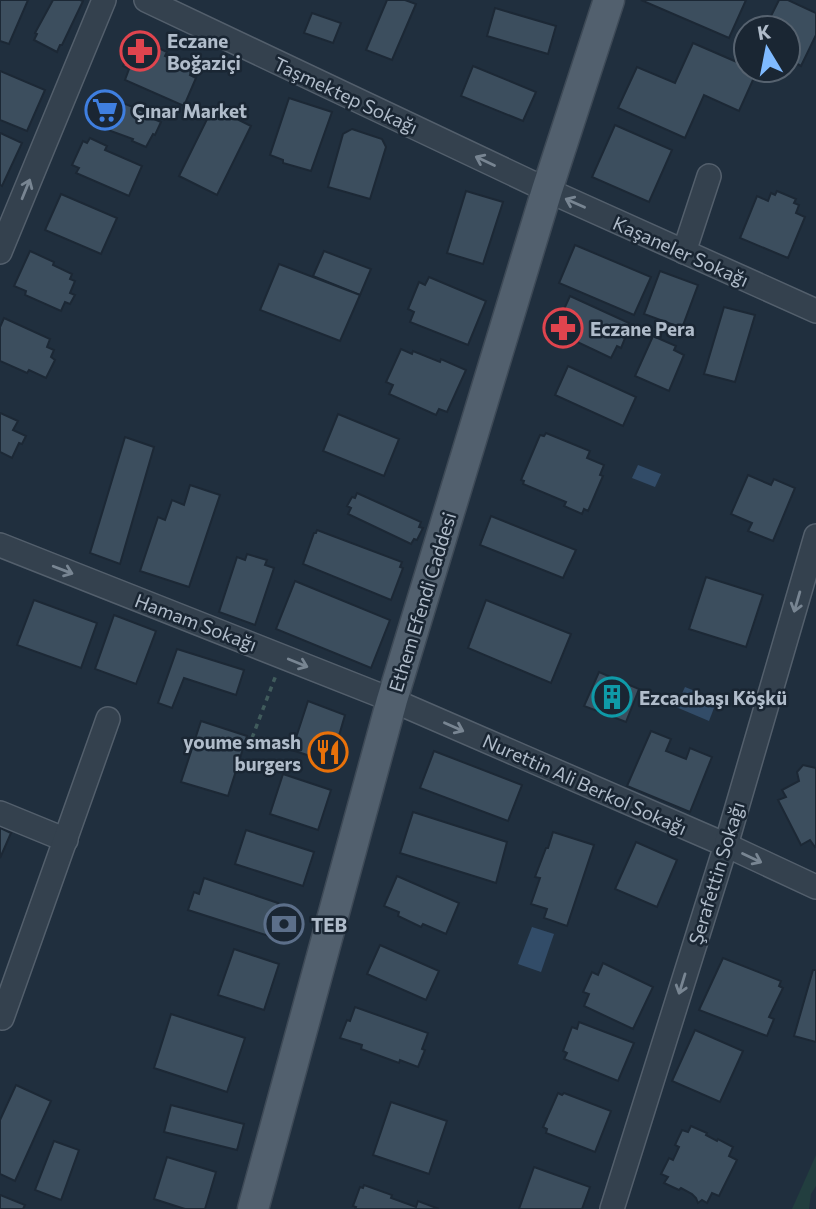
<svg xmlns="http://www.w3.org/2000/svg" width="816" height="1209" viewBox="0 0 816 1209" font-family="Commissioner,sans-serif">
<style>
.green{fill:#223e3f}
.water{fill:#324c68}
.building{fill:#3c4e5e;stroke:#1c2835;stroke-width:2}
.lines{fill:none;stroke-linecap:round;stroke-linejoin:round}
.minor-casing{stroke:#535f6c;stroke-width:26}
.major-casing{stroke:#3e4a57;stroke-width:33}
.path{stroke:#405b5c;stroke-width:3.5;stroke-dasharray:5 5;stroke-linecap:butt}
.minor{stroke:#34414e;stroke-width:23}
.major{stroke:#52606e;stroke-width:30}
.oneway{stroke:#788592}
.labels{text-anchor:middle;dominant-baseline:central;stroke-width:5;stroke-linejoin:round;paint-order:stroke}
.poi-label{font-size:19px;font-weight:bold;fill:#b0bcca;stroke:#1a2633;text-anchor:start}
.street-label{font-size:19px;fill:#b0bcca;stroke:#1a2633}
</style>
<rect width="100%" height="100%" fill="#202f3e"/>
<path class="green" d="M816 1155V1186L811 1194 809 1209H792Z"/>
<g class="water">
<path d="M638 465 661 474 655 487 632 478Z"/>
<path d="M685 687 717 700 709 721 676 707Z"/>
<path d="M532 927 554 934 541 972 518 964Z"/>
</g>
<g class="building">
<path d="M0 0H28L9 44 0 41Z"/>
<path d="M53 0H80L83 1 62 45H60L57 52 34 40 37 34 35 33Z"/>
<path d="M387 0H405L416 4 392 60 366 50Z"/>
<path d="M641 0H746L729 38Z"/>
<path d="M779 0H788L816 13V35L801 66 788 59V28H765Z"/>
<path d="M495 8 556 26 548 54 487 36Z"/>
<path d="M312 13 341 23 333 43 304 33Z"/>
<path d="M144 41 167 52 165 56 193 68 190 75 196 78 184 106 125 80 129 69 123 66 134 42 142 45Z"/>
<path d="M693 43 746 66V70L757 71 739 111 704 95 685 138 618 108 637 67 675 83Z"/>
<path d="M473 66 536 92 523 121 461 96Z"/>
<path d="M0 71 45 90 27 131 0 120Z"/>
<path d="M289 98 332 112 311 171 283 163V160L270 155Z"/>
<path d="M108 100 122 106 123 103 150 114 149 117 161 122 155 135 153 134 146 147 132 141 133 139 97 126 99 122 95 121 105 101 107 102Z"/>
<path d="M213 107 251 126 217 195 179 176Z"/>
<path d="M615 125 672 150 649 202 592 177Z"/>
<path d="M352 129 382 139 386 147 370 199 328 187 343 134Z"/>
<path d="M0 133 22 143 2 186 0 185Z"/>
<path d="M90 138 107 146 105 150 142 166 129 196 76 173 79 168 72 165 83 141 87 143Z"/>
<path d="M466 191 503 202 483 264 447 253Z"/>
<path d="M777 191 796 199 794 203 799 205 796 213 805 217 788 258 740 238 757 196 768 201 771 193 775 195Z"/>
<path d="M61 194 117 218 101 254 45 230Z"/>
<path d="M575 245 651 277 634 315 559 283Z"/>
<path d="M30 251 54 262 53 265 72 274 70 279 75 281 70 293 75 295 70 304 65 302 61 311 25 295 26 291 14 286Z"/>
<path d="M324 251 371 269 360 295 313 276Z"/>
<path d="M279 264 360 295 340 341 260 310Z"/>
<path d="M660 271 698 285 682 328 644 314Z"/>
<path d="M429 277 486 301 468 345 410 322 414 312 408 309 419 282 425 285Z"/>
<path d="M570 296 629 323 622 337 625 338 621 348 617 346 611 358 554 331Z"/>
<path d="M724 307 755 315 735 382 704 374Z"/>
<path d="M4 318 50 339 47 347 54 350 51 357 55 360 46 378 29 370 27 373 0 361V327Z"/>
<path d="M653 336 676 346 674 350 684 355 669 391 635 376Z"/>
<path d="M401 349 412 354 413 351 440 362 441 359 466 370 447 412 439 409 436 415 389 394 393 385 386 382Z"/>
<path d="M568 366 636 397 623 426 555 395Z"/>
<path d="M0 413 18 421 13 430 26 436 22 444 19 443 12 458 0 452Z"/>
<path d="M338 414 399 439 384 476 323 451Z"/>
<path d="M546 433 590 451 587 458 604 465 600 475 603 476 588 511 584 509 582 514 564 506 566 502 523 484 524 481 521 480 540 435 544 436Z"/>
<path d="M125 437 154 447 120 564 90 553Z"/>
<path d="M748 475 771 485 774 479 795 488 773 541 748 531 752 523 731 514Z"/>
<path d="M190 485 220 495 189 587 140 571 158 517 165 520 172 500 184 505Z"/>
<path d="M357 493 421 522 419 527 423 528 417 540 414 539 411 544 348 514 351 508 347 506 352 497 355 498Z"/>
<path d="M491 516 576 550 563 578 480 545Z"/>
<path d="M317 530 402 562 400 567 403 568 391 600 303 564 314 533H316Z"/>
<path d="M247 554 267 560 265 565 274 568 255 625 219 612 237 557 245 560Z"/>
<path d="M706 577 763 595 746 647 689 629Z"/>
<path d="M295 581 390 620 371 668 276 629Z"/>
<path d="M34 600 97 623 81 668 17 645Z"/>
<path d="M486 600 571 634 551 683 468 648Z"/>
<path d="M114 615 156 631 136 684 95 669Z"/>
<path d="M177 649 244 670 236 695 184 678 172 708 158 703Z"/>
<path d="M599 672 639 689 626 722 584 706Z"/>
<path d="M308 701 345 715 331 763 292 750Z"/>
<path d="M201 721 247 736 228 796 181 782Z"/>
<path d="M651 731 671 739 666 751 686 759 690 748 712 757 690 812 627 786Z"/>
<path d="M434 751 522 785 508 821 420 788Z"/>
<path d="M803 765 816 768V846L815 847 810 840 801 845 778 800 786 797 782 790 799 781 797 772Z"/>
<path d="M283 774 331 790 318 830 270 814Z"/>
<path d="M413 812 507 842 496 883 400 853Z"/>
<path d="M0 828 11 833 0 858Z"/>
<path d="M246 830 314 852 303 886 235 864Z"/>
<path d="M553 832 594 845 567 926 544 918 547 909 531 904 540 878 535 877 546 848H548Z"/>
<path d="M636 842 677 860 657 907 615 889Z"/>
<path d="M397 876 459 903 446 934 423 924 421 927 398 916 399 912 384 906Z"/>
<path d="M204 878 278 903 274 915 281 917 275 938 188 910 194 892 199 894Z"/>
<path d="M380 945 439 971 426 1000 367 974Z"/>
<path d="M234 949 279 964 264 1010 218 995Z"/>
<path d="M723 958 781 981 779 986 783 988 769 1017 774 1019 767 1036 699 1010Z"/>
<path d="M603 963 653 987 633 1029 584 1006 589 994 583 992 592 972 598 975Z"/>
<path d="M813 970H816V1042L794 1036Z"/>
<path d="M355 1007 428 1033 422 1049 425 1050 418 1067 400 1060 399 1063 361 1049 362 1045 340 1038 347 1020 350 1021Z"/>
<path d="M171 1014 245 1038 227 1092 154 1068Z"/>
<path d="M579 1022 634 1043 618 1081 564 1059 567 1053 563 1051 572 1027 577 1029Z"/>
<path d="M695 1030 743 1051 720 1102 672 1081Z"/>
<path d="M16 1085 51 1101 15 1181 0 1174V1120Z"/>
<path d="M558 1093 562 1095 564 1093 611 1111 595 1152 546 1133 547 1129 543 1127Z"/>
<path d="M391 1102 447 1121 429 1174 373 1155Z"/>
<path d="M171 1105 244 1124 237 1150 164 1132Z"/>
<path d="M691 1126 707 1133 706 1135 717 1141 718 1139 733 1147 729 1156 737 1160 719 1196 712 1193 707 1203 702 1200 698 1203 696 1198 692 1194 681 1188 679 1190 664 1183 668 1177 661 1174 669 1158 673 1160 679 1147 675 1145 682 1130 688 1132Z"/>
<path d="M54 1141 79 1150 61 1200 35 1190Z"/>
<path d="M167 1157 216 1172 205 1209H185L154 1199Z"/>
<path d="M534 1167 590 1187 582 1209H519Z"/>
<path d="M364 1185 392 1195 391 1198 416 1207 418 1201 439 1209H355L356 1207 353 1206 360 1187 363 1188Z"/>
<path d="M0 1195 25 1205 23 1209H0Z"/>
</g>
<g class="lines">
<g class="minor-casing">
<g id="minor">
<path d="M146 0 547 190 816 311"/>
<path d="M0 252 104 0"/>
<path d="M684 252 709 176"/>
<path d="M0 545 392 700 726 845 816 887"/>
<path d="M0 813 66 840"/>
<path d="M2 1018 108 719"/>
<path d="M612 1209 726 845 816 536"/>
</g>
</g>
<g class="major-casing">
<path id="major" d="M253 1209 392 700 547 190 609 0"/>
</g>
<path class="path" d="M252 738 276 675"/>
<use href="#minor" class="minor"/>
<use href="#major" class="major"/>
</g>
<defs><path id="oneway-shaft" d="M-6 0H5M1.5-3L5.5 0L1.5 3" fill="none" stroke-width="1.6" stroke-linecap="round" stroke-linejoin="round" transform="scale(1.75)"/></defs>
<g class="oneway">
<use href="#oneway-shaft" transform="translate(485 161) rotate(-155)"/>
<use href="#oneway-shaft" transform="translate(26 189) rotate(-68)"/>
<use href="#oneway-shaft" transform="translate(575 203) rotate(-156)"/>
<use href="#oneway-shaft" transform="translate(63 570) rotate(21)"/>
<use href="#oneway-shaft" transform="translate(797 602) rotate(106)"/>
<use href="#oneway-shaft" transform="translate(298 663) rotate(22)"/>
<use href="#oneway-shaft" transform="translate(454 727) rotate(24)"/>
<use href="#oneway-shaft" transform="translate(752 858) rotate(25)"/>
<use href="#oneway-shaft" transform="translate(682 984) rotate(107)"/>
</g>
<defs>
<g id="pharmacy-ring" transform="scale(2.0125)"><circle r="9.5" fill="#1a2633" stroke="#e0444e" stroke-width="1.5"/><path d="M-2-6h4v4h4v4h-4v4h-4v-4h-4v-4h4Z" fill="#e0444e"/></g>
<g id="supermarket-ring" transform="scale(2.0125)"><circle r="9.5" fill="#1a2633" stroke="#3f7fe0" stroke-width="1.5"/><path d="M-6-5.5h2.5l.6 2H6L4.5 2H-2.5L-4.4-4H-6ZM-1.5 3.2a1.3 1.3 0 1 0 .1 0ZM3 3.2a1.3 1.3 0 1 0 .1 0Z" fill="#3f7fe0"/></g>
<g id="building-ring" transform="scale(2.0125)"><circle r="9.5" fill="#1a2633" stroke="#0f9aa8" stroke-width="1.5"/><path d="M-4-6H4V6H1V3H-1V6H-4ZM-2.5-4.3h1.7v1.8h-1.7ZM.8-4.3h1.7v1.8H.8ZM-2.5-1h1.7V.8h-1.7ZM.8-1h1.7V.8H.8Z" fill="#0f9aa8"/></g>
<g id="restaurant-ring" transform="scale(2.0125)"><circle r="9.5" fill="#1a2633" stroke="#e8710a" stroke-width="1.5"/><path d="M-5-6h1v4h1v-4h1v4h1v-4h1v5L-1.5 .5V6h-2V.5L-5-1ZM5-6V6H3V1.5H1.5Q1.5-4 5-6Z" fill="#e8710a"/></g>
<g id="bank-ring" transform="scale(2.0125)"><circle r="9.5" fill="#1a2633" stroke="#5c6f8a" stroke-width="1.5"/><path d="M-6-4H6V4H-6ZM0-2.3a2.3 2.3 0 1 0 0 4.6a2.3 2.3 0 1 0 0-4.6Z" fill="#5c6f8a"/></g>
</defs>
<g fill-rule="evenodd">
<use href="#pharmacy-ring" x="140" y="51"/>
<use href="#supermarket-ring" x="105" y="110"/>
<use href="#pharmacy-ring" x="563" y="328"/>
<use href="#building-ring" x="612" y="697"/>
<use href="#restaurant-ring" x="328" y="752"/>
<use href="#bank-ring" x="284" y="924"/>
</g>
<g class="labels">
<g class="poi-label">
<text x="167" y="40">Eczane<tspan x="167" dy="22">Boğaziçi</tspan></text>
<text x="132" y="110">Çınar Market</text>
<text x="590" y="328">Eczane Pera</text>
<text x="639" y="697">Ezcacıbaşı Köşkü</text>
<text x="301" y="741" text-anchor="end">youme smash<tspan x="301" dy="22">burgers</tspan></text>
<text x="311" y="924">TEB</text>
</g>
<g class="street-label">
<text transform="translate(346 95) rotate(25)">Taşmektep Sokağı</text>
<text transform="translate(681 251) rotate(24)">Kaşaneler Sokağı</text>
<text transform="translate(422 602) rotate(-73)">Ethem Efendi Caddesi</text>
<text transform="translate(196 622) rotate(21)">Hamam Sokağı</text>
<text transform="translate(585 784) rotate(24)">Nurettin Ali Berkol Sokağı</text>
<text transform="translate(716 873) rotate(-73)">Şerafettin Sokağı</text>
</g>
</g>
<g transform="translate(767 49) rotate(350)"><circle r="33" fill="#1a2633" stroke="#56626f" stroke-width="2"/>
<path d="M0-5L12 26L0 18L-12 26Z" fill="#7fbaff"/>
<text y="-10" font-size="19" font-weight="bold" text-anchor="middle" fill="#b0bcca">K</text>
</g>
</svg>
